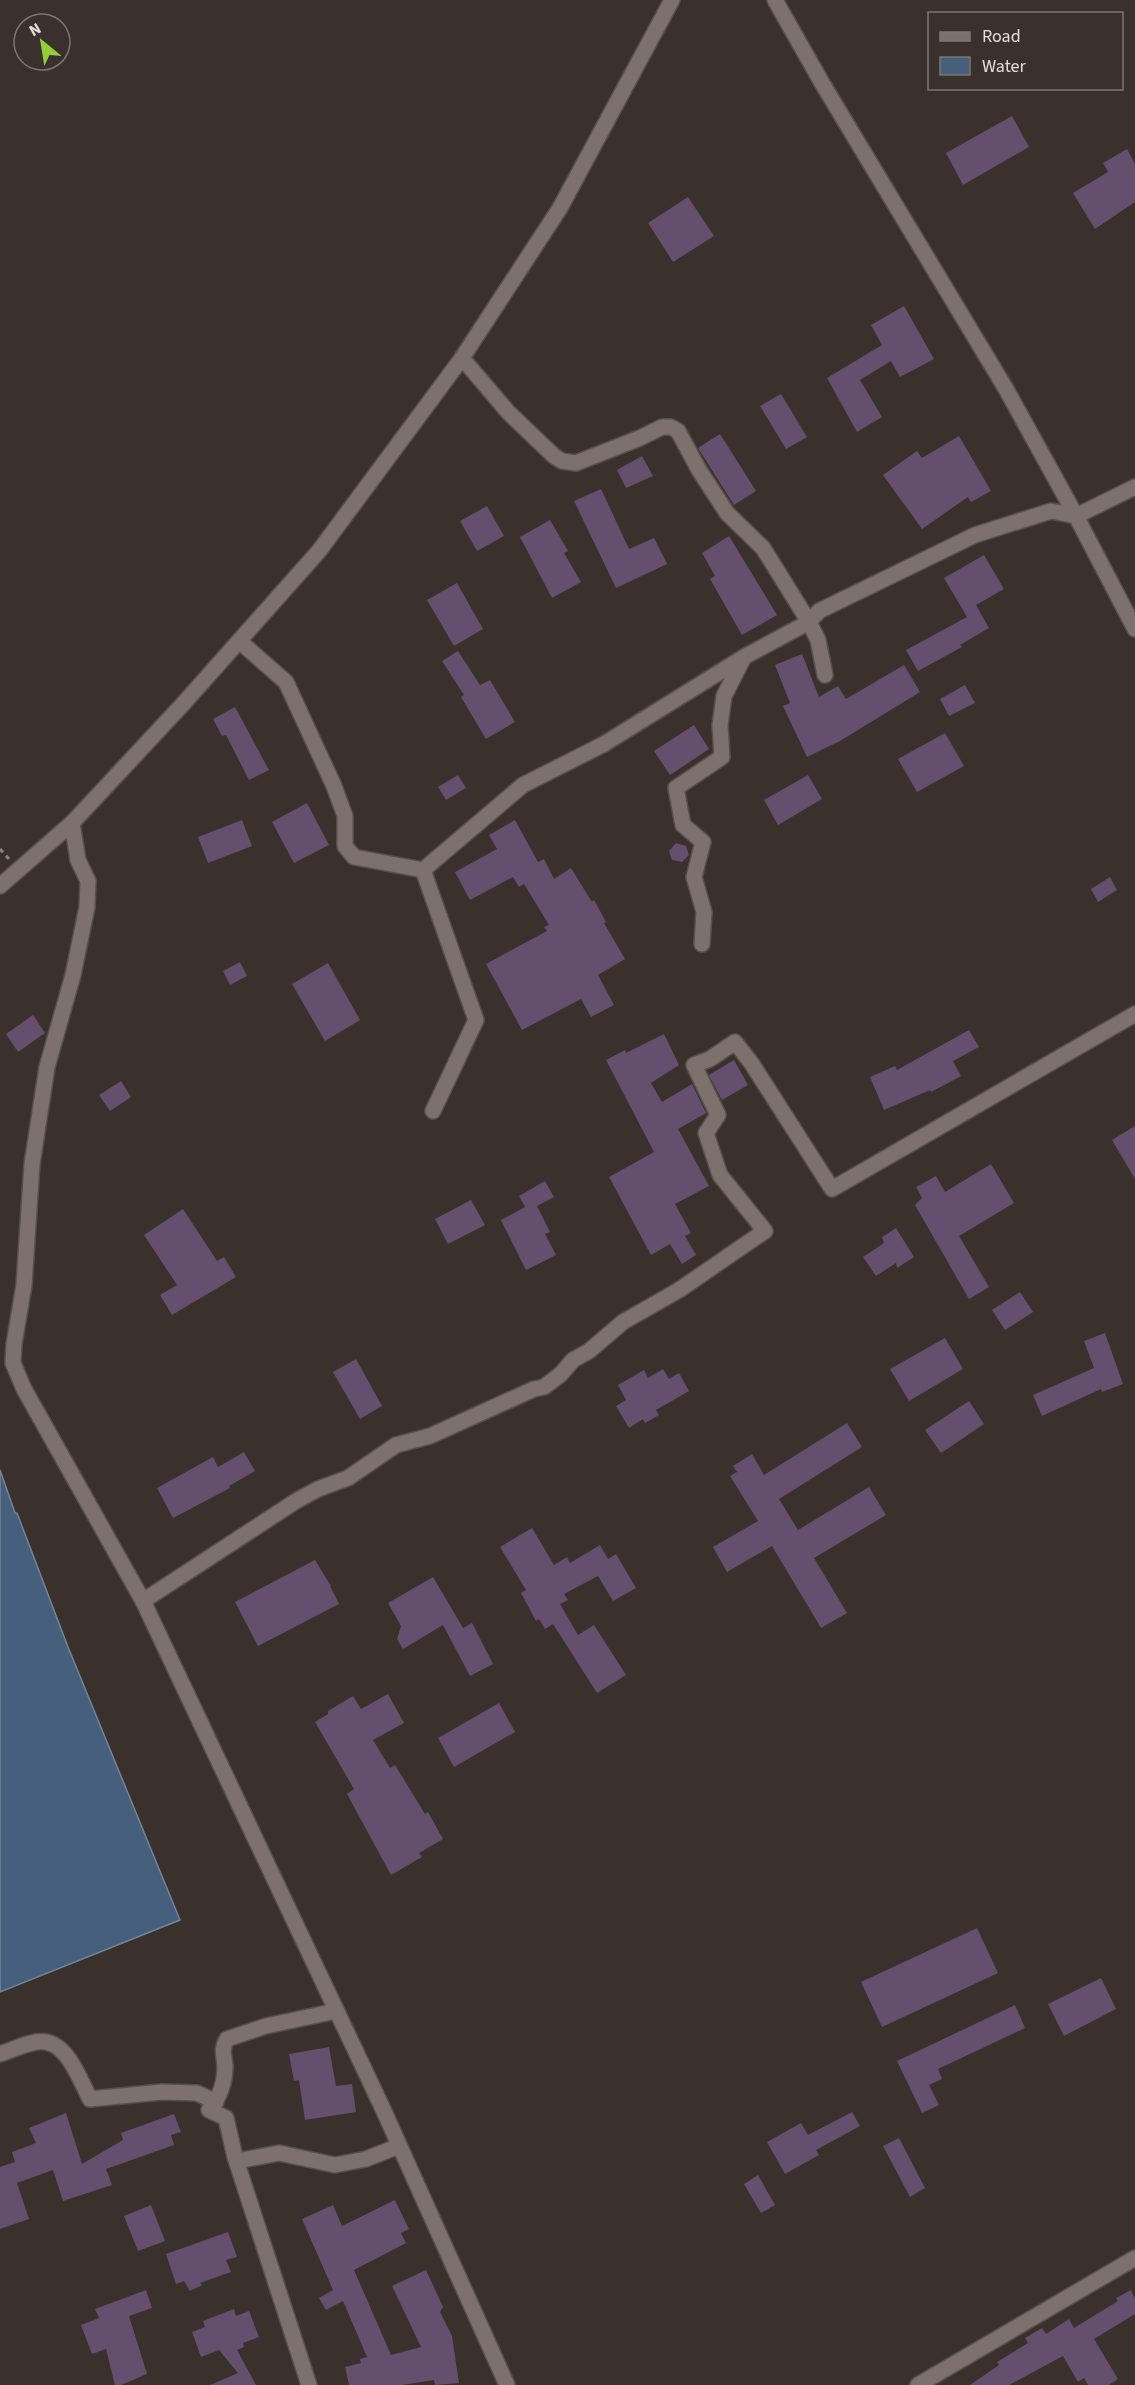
<svg xmlns="http://www.w3.org/2000/svg" width="1135" height="2385" viewBox="0 0 1135 2385" font-family="'Source Sans 3',sans-serif">
<style>
.water{fill:#465f7c;stroke:#758598;stroke-width:1.5}
.building{fill:#654f6e}
.lines{fill:none;stroke-linecap:round;stroke-linejoin:round}
.minor-casing{stroke:#574f4b;stroke-width:18}
.path{stroke:#89817d;stroke-width:3;stroke-dasharray:4.5 4.5;stroke-linecap:butt}
.minor{stroke:#7c716c;stroke-width:15}
</style>
<rect width="100%" height="100%" fill="#3a302c"/>
<path class="water" d="M0 1470 15 1513H17L68 1647 180 1920 0 1992Z"/>
<g class="building">
<path d="M1012 116 1029 147 963 185 946 153Z"/>
<path d="M1127 149 1135 164V202L1095 229 1073 193 1108 172 1103 163Z"/>
<path d="M688 197 714 236 673 262 648 223Z"/>
<path d="M904 306 934 359 900 377 891 361 860 380 882 417 857 432 827 378 882 345 871 325Z"/>
<path d="M781 394 807 437 786 449 760 406Z"/>
<path d="M720 434 756 491 734 505 698 448Z"/>
<path d="M959 436 991 491 971 502 968 497 922 529 883 475 917 451 922 458Z"/>
<path d="M642 456 653 476 626 488 617 470Z"/>
<path d="M601 489 629 549 654 538 667 564 616 588 574 501Z"/>
<path d="M487 506 504 536 477 551 460 521Z"/>
<path d="M550 520 568 551 564 553 581 582 552 598 520 537Z"/>
<path d="M729 536 777 615 742 635 710 579 715 576 702 553Z"/>
<path d="M984 555 1004 589 976 605 989 628 960 645 962 647 918 671 906 650 967 617 944 578Z"/>
<path d="M457 583 483 629 454 646 427 600Z"/>
<path d="M458 651 480 685 490 680 515 722 486 739 461 697 464 695 442 661Z"/>
<path d="M802 654 819 697 838 686 846 699 904 665 920 692 840 741 807 757 783 706 790 703 775 665Z"/>
<path d="M965 685 975 703 949 716 940 699Z"/>
<path d="M235 707 269 770 249 780 226 735 222 736 213 719Z"/>
<path d="M694 725 709 749 670 775 654 751Z"/>
<path d="M945 733 964 766 917 792 898 759Z"/>
<path d="M458 775 466 788 446 800 438 787Z"/>
<path d="M808 775 822 799 778 825 764 800Z"/>
<path d="M307 803 329 845 294 863 272 822Z"/>
<path d="M242 820 252 846 208 863 198 837Z"/>
<path d="M515 820 538 862 544 859 554 879 571 868 592 902 594 900 606 922 604 923 625 959 598 975 614 1005 591 1017 581 999 522 1030 486 964 547 931 544 927 549 925 524 884 519 887 513 877 470 900 455 872 497 849 489 835Z"/>
<path d="M676 843 686 846 689 855 682 862 672 860 669 851Z"/>
<path d="M1110 877 1117 890 1098 902 1091 889Z"/>
<path d="M240 962 247 976 230 985 223 971Z"/>
<path d="M328 963 360 1020 325 1041 292 984Z"/>
<path d="M33 1015 45 1033 18 1052 6 1034Z"/>
<path d="M969 1030 979 1047 953 1061 961 1076 931 1092 930 1090 884 1110 870 1077 895 1066 897 1070Z"/>
<path d="M664 1034 679 1065 651 1083 662 1102 692 1084 706 1113 678 1129 709 1186 675 1204 691 1233 685 1236 696 1255 682 1264 670 1244 651 1255 609 1177 654 1152 606 1060 625 1050 626 1053Z"/>
<path d="M734 1060 748 1085 722 1100 709 1075Z"/>
<path d="M121 1081 131 1097 110 1111 99 1095Z"/>
<path d="M1135 1126V1179L1112 1140Z"/>
<path d="M991 1164 1014 1203 959 1236 989 1287 969 1299 915 1205 922 1198 916 1187 936 1176 945 1192Z"/>
<path d="M545 1181 554 1197 537 1206 550 1232 545 1234 556 1255 526 1270 501 1220 525 1207 519 1196Z"/>
<path d="M471 1200 485 1225 448 1244 435 1219Z"/>
<path d="M183 1209 217 1261 224 1257 236 1277 172 1315 160 1295 177 1285 144 1235Z"/>
<path d="M896 1228 914 1257 897 1268 896 1263 876 1276 863 1257 884 1243 882 1237Z"/>
<path d="M1020 1292 1033 1312 1005 1330 992 1310Z"/>
<path d="M1105 1333 1123 1384 1102 1392 1101 1389 1042 1416 1033 1395 1094 1368 1084 1341Z"/>
<path d="M945 1338 963 1369 909 1401 890 1369Z"/>
<path d="M356 1359 382 1406 360 1419 333 1372Z"/>
<path d="M663 1369 669 1379 679 1373 689 1391 656 1410 659 1415 645 1423 643 1419 629 1428 616 1406 626 1400 618 1385 644 1370 648 1378Z"/>
<path d="M969 1401 984 1424 941 1453 925 1430Z"/>
<path d="M847 1423 862 1447 779 1499 798 1530 869 1487 886 1515 814 1558 847 1613 821 1628 772 1546 727 1572 713 1547 758 1521 730 1476 737 1472 733 1466 752 1454 764 1475Z"/>
<path d="M244 1452 255 1471 229 1486 230 1488 173 1518 157 1488 213 1457 218 1467Z"/>
<path d="M532 1528 554 1565 567 1557 570 1563 600 1545 608 1559 616 1554 636 1588 613 1601 598 1576 564 1594 568 1600 560 1604 578 1635 594 1625 626 1675 597 1693 553 1624 545 1629 539 1619 536 1621 521 1593 526 1590 500 1547Z"/>
<path d="M315 1560 331 1586H330L339 1604 258 1646 235 1602Z"/>
<path d="M433 1577 463 1628 472 1623 493 1664 470 1676 443 1625 403 1649 397 1639 401 1626 388 1603Z"/>
<path d="M388 1694 404 1723 373 1740 390 1768 395 1765 425 1814 428 1812 443 1839 419 1853 422 1857 391 1875 347 1794 354 1789 315 1722 328 1714V1711L353 1696 361 1709Z"/>
<path d="M499 1703 515 1732 454 1767 438 1738Z"/>
<path d="M977 1928 998 1973 882 2027 861 1982Z"/>
<path d="M1101 1978 1116 2009 1064 2036 1048 2004Z"/>
<path d="M1015 2005 1025 2028 938 2069 942 2079 929 2085 939 2105 922 2113 897 2061Z"/>
<path d="M329 2047 336 2086 352 2084 356 2112 305 2120 299 2080 294 2081 289 2054Z"/>
<path d="M852 2112 860 2126 816 2150 819 2155 785 2174 767 2142 801 2123 808 2135Z"/>
<path d="M66 2113 82 2164 123 2140 121 2133 174 2114 181 2132 171 2135 174 2145 106 2169 112 2185 63 2201 53 2170 17 2183 29 2219 0 2229V2167L15 2162 12 2152 36 2143 29 2128Z"/>
<path d="M899 2138 925 2188 910 2197 883 2146Z"/>
<path d="M758 2175 775 2205 761 2213 744 2184Z"/>
<path d="M395 2200 409 2229 401 2233 406 2243 354 2270 391 2355 421 2347 392 2286 426 2270 443 2307 440 2312 452 2336 459 2383 435 2385 434 2380 402 2385H349L345 2367 361 2363 360 2359 367 2357 343 2301 326 2310 319 2298 333 2290 302 2219 333 2205 342 2226Z"/>
<path d="M151 2205 165 2241 138 2251 124 2216Z"/>
<path d="M228 2232 237 2257 226 2260 231 2272 200 2283 202 2285 190 2291 184 2281 176 2284 166 2254Z"/>
<path d="M146 2290 152 2308 129 2316 147 2374 121 2385H115L106 2349 92 2354 81 2325 99 2318 95 2309Z"/>
<path d="M1131 2290 1135 2299V2314L1094 2339 1118 2379 1109 2385H1088L1084 2378 1078 2382 1063 2356 1009 2385H970L999 2365 997 2362 1028 2343 1025 2338 1042 2328 1046 2334 1069 2319 1074 2328 1118 2301 1116 2298Z"/>
<path d="M234 2309 236 2316 249 2311 259 2337 243 2343 244 2347 237 2350 256 2385H210L238 2373 219 2350 201 2357 192 2332 205 2327 203 2321Z"/>
</g>
<g class="lines">
<g class="minor-casing">
<g id="minor">
<path d="M775 0 822 83 1006 389 1076 516 1135 487"/>
<path d="M462 358 508 412 554 456 562 461 576 463 640 438 662 427H671L678 431 699 470 727 513 763 548 809 622 818 640 825 675"/>
<path d="M245 646 286 682 334 786 345 816V846L354 857 423 870 523 785 604 744 744 657"/>
<path d="M72 823 78 860 88 881 87 907 73 975 47 1067 32 1164 24 1285 14 1344 13 1363 24 1389 143 1601 383 2109 507 2385"/>
<path d="M423 870 476 1020 433 1111"/>
<path d="M0 886 72 823 183 704 319 551 462 358 560 208 672 0"/>
<path d="M702 944 704 912 694 877 703 842 683 825 676 788 722 757 720 725 724 696 744 657 809 622 819 611 975 535 1051 511 1076 516 1135 629"/>
<path d="M143 1601 296 1501 318 1489 348 1478 396 1445 430 1436 534 1389 544 1387 561 1374 573 1360 589 1351 623 1322 679 1290 765 1231 720 1175 706 1133 718 1115 694 1065 710 1059 735 1042 752 1064 832 1189 1135 1014"/>
<path d="M0 2054C12 2050 24 2044 36 2042 66 2037 79 2078 90 2099L162 2092 197 2093 216 2102"/>
<path d="M237 2161 279 2153 335 2165 366 2159 399 2146"/>
<path d="M309 2385 235 2157 226 2118 209 2110C220 2097 225 2084 225 2066 224 2055 221 2049 227 2039L266 2026 336 2011"/>
<path d="M918 2385 1135 2258"/>
</g>
</g>
<path class="path" d="M0 849 9 859"/>
<use href="#minor" class="minor"/>
</g>
<rect x="928" y="12" width="195" height="78" fill="#3a302c" stroke="#7e7572" stroke-width="1.5"/>
<rect x="940" y="32" width="30" height="9" fill="#7c716c" stroke="#7e7572" stroke-width="1.5"/>
<text x="982" y="42" font-size="18" fill="#e3ddda">Road</text>
<rect x="940" y="57" width="30" height="18" fill="#465f7c" stroke="#7e7572" stroke-width="1.5"/>
<text x="982" y="72" font-size="18" fill="#e3ddda">Water</text>
<g transform="translate(42 42) rotate(330)"><circle r="28" fill="#3a302c" stroke="#7e7572" stroke-width="1.5"/>
<path d="M0-4.5L10 22L0 15L-10 22Z" fill="#94cc3c"/>
<text y="-9" font-size="16" font-weight="bold" text-anchor="middle" fill="#e3ddda">N</text>
</g>
</svg>
